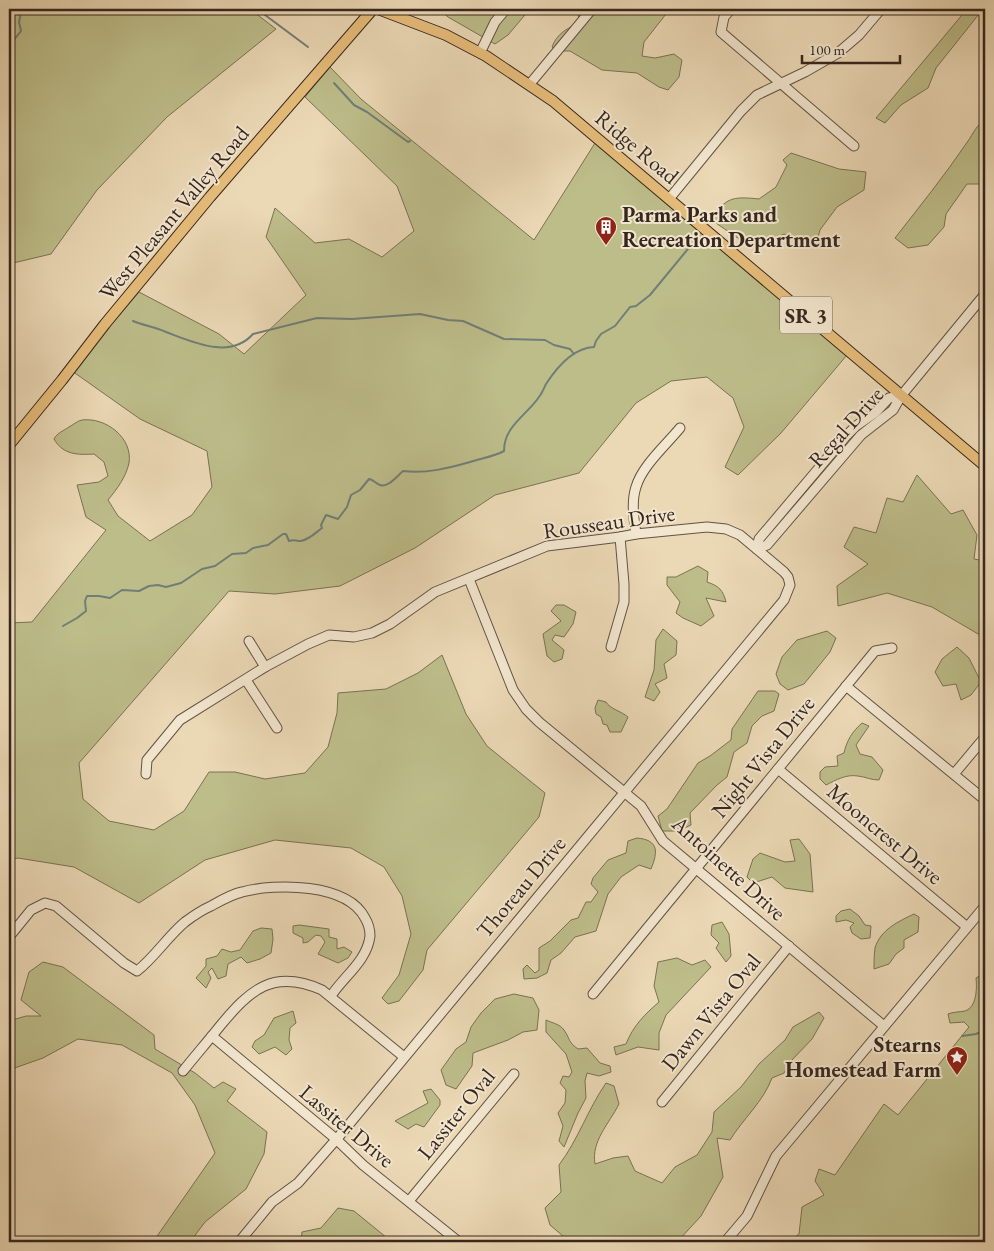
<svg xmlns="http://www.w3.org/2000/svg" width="994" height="1251" viewBox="0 0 994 1251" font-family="'EB Garamond',serif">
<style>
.green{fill:#bdbd8a;stroke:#7a7254}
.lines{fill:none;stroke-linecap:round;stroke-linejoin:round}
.stream{stroke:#717e77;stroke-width:2}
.minor-casing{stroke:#635244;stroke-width:11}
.major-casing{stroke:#36261e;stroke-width:12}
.minor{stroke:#f2e6cf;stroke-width:9}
.major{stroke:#e6bc7a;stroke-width:10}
.labels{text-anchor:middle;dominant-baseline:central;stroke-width:4;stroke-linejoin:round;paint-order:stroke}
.shield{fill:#f2e6cf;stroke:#6e6053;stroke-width:1}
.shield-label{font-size:21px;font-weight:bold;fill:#36261e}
.street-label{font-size:22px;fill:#36261e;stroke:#f2e6cf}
.poi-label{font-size:22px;font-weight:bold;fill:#36261e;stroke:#f2e6cf;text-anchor:start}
</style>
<rect width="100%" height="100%" fill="#ebd8b5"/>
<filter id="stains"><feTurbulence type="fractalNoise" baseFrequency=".004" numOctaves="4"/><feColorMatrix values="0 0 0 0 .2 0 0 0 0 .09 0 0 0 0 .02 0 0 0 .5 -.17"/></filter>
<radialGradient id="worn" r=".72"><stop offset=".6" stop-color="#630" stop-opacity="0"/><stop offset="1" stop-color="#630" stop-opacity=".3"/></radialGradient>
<g class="green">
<path d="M9 9H250L276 29 167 117 97 190 51 254 9 264Z"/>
<path d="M439 9H530L508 35 495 44 448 17Z"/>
<path d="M580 9H670L644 42 642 56 655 58 674 54 682 60 679 77 668 90 659 87 637 73 602 70 570 51H557L552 47C556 35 568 26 581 24L578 15Z"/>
<path d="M967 9H983L936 68 928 88 901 105 885 123 876 118Z"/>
<path d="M330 67 361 99 534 240 595 143 847 355 781 433 738 475 725 467 744 427 733 398 707 377 671 381 636 403 579 473 495 495 415 548 340 586 275 594 229 591 79 763 83 799 109 821 154 830 184 811 209 772H235L265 779 305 773 328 747 337 713 338 693 386 689 418 673 442 655 466 714 487 746 545 793 539 817 427 950 423 970 399 1001 388 1004 382 998 399 975 411 934 402 896 384 867 351 848 275 840 205 860 139 903 74 867 18 858 9 860V723L12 719V690L9 687V623L32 622 106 530 86 517 77 485 99 482 108 476 104 462 94 454C78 455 63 455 54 439 57 433 63 431 69 427 73 425 77 421 82 420 106 417 133 438 129 463 126 477 117 489 108 500L118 516 150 541 192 515 212 487 207 451 140 419 72 371 139 292 219 334 244 354 306 295 266 237 275 208 315 243 349 239 382 257 414 231 397 186 305 97Z"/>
<path d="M985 120V184H967L946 214 944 227 928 245 908 248 895 238C920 206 945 175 968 141 973 134 977 124 985 120Z"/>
<path d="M791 153 839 169 866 172 864 190 837 207 820 230 815 248 784 234 764 244 751 247 710 219C727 198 731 196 759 199L776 187 787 165 783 160Z"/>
<path d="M917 475 951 514 963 510 977 535 974 559 985 561V638L932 607 887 593 838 606 837 586 868 564 844 547 854 527 876 533 887 498 903 502Z"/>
<path d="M698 566 708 572 707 582C719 586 723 590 726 602L706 598 714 616 701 626 683 618 676 613 680 602 667 585V577H676Z"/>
<path d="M556 605H564L576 612 573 624 564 637 555 635 552 640 564 650 562 659 554 662 547 656 543 634 561 621 551 611Z"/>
<path d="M663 629 677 641 676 655 664 664 667 678 655 684 660 692 654 701 645 697 654 670 656 640Z"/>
<path d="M827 631 836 638 830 652 804 684 788 690 780 684 776 674 782 657 797 640Z"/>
<path d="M957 647 969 658 981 682 971 695 961 700 956 684 943 686 935 672 942 659Z"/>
<path d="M758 691H775L779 694 774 711 762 716 752 726 747 743 734 752 727 777 717 785 690 813 691 825 678 831H662L658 816 667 809 698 763 710 756 731 740 732 729Z"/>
<path d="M598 700 606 702C610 709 621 711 628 717L621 732H610L607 725 603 724 601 717 596 714 595 708Z"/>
<path d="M862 723 869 726 856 745 860 754 872 757 883 770 879 780C871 780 866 777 858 776 846 774 836 780 826 785L820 779V772L825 767 838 766 837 756 844 753C847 740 852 732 862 723Z"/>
<path d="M637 838C659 840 658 852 651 869L639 865 621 877 608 894 596 931 575 937 561 953 551 960 547 973 537 978 524 979 523 969 527 965 535 973 539 970V948L550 941 571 920 578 918 586 902H591L598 892 591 884 593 878 608 860 626 853 628 841Z"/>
<path d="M799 839 810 854 813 892 785 888 772 877 753 883 747 877 753 859 760 853 785 862 795 861 790 840Z"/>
<path d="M850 909 859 916 865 925 871 926 870 938 861 939 852 933 850 927 854 923 846 920 836 922V916L841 911Z"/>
<path d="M914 914 919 917 918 932 904 940V948L896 954 889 964 874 969C874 963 874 955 875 948 880 930 899 921 914 914Z"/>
<path d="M722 922 729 934 731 956 726 962 716 948 719 943 711 935 712 925Z"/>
<path d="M299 925 329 929V937L337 939V949L344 947 352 952 348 958 338 963 318 954 325 942 321 936 316 935 308 942 303 943V938L293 933V926Z"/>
<path d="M261 928 272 929 273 939 271 953 260 959 247 963 241 957 228 964 226 976 218 979 212 968 208 972 211 978 206 988 196 978 206 966V959L217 956 222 949 231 952 240 950 253 931Z"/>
<path d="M677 958 692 965 705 960 711 967 666 1015 659 1033V1050L638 1047 616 1055 614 1047 626 1044C633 1026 645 1014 659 1002L654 986 658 962Z"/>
<path d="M43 962 63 967 154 1035 155 1049 195 1073 214 1088 223 1082 236 1089 227 1101 267 1132 264 1154 246 1189 205 1222 190 1242H153L215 1153 195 1105 172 1073 122 1045 78 1039 43 1058 9 1070V1021L26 1016H41L21 1000 29 972Z"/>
<path d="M985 973V1006L981 1009 980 1013 985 1007V1242H788L799 1234 802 1207 824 1195 815 1181 819 1169 835 1175 884 1104 898 1115 969 1027 964 1022 950 1023 948 1014C953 1012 959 1012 965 1011 977 1007 977 988 976 978Z"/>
<path d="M514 994 533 998 539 1010 537 1030 523 1032 508 1040 473 1053 472 1066 456 1089 446 1085 441 1070 456 1049 466 1042 471 1027 481 1013 495 999Z"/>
<path d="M293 1011 296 1023 290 1028 289 1040 292 1049 286 1055 275 1047 259 1054 252 1047 255 1041 264 1035 274 1018Z"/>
<path d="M819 1012 824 1018 812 1039 792 1060 784 1073 772 1078C763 1102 743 1119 730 1140L717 1138 723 1177 701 1216 677 1242H570L550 1225 545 1208 561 1192 559 1165C578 1140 588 1109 606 1083L614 1086 619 1104C609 1124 591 1141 595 1164L613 1158 628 1156 635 1171 662 1183 675 1167 697 1155 712 1132 714 1112 741 1087 759 1064 785 1040 793 1027Z"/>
<path d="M546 1020C552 1023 560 1024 564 1030 571 1040 567 1041 578 1049L587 1048 600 1063 610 1066 611 1072 599 1076 587 1073 585 1081 586 1098 578 1113 564 1147 559 1141 563 1126 558 1113 565 1103 566 1090 560 1083 563 1076 569 1077 572 1072 566 1054 546 1032Z"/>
<path d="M431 1089 440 1100V1105L424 1127 416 1124 408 1129 395 1121 428 1103 423 1091Z"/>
<path d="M338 1208 354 1211 392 1242H301L302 1232 321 1228Z"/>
</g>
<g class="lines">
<g class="stream">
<path d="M257 9 308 47"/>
<path d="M9 46 21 31 19 22 21 12 27 9"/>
<path d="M334 83 354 105 367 112 408 142 410 141"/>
<path d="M133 321C145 326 155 327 166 332 193 342 230 360 253 334L317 318 352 319 420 314 448 320 463 321 504 339 545 340 554 345 570 349 574 354"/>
<path d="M63 626 77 618 86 611 85 601 87 596H99L110 598 122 590 139 591 149 586 158 585 166 587 181 583 202 569 215 566 232 554 246 553 253 548 268 545 283 534H286L289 541C295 539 295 541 301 541 310 539 315 533 322 528L321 525 326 515 338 519 347 507 351 495 360 490 369 479C374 480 375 483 380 485 388 488 397 476 403 471 426 474 449 468 470 462 482 458 493 457 504 451 504 426 526 416 539 397 542 393 544 388 546 384 557 367 573 348 594 347L596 341 601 334 615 326 630 307 636 306 650 295 692 244"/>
<path d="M962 1036 976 1034 985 1030"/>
</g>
<g class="minor-casing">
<g id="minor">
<path d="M731 9 724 17 721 32 854 146"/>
<path d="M480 53 495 22 506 9"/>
<path d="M529 85 592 9"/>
<path d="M669 199 741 111 757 95 805 72 838 53 859 35 881 9"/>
<path d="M636 534C634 519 631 502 636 487 642 466 666 445 680 428"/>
<path d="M757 549 767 545 861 435 893 410 901 396 985 294"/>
<path d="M757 549 759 539 846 436 856 426 876 412 889 398 901 396"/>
<path d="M469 579 513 690 526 709 539 722 641 806 663 841 884 1026"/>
<path d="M249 641 265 667"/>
<path d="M611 647 624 602V584L620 537"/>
<path d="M246 680 277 728"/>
<path d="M846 686 985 800"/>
<path d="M778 769 967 927"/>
<path d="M146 774 147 760 180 720 265 667 308 644 329 635 354 637 372 633 390 624 435 592 547 546 620 537 636 534 707 527 726 529 740 535 784 572 788 577 790 585 784 600 341 1134 298 1183 272 1202 239 1242"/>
<path d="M954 774 985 737"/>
<path d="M9 937 31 910 45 903 56 906 124 963 137 971C155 957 168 936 185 922 193 916 202 910 211 906 220 901 232 894 242 892 276 883 347 883 365 918 368 923 370 931 370 936 367 961 344 976 331 996"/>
<path d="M593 994 875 651 892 648"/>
<path d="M212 1036 336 1139 363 1165 459 1242"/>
<path d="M183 1071C195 1056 208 1041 220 1026 250 990 273 968 322 990L404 1057"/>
<path d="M662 1102 789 946"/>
<path d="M409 1201 514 1074"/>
<path d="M725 1242 747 1216 776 1156 985 906"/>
</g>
</g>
<g class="major-casing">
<g id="major">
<path d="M378 9 446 35 486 56 553 101 985 466"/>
<path d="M9 445 62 380 105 324 210 197 373 9"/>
</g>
</g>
<use href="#minor" class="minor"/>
<use href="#major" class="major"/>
</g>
<defs>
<g id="building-pin" transform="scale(1.125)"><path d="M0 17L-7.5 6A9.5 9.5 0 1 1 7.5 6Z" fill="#8f2418" stroke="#f2e6cf"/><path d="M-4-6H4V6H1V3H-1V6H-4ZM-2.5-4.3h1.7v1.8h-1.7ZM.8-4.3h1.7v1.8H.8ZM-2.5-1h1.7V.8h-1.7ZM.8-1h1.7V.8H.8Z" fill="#fff"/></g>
<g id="sight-pin" transform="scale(1.125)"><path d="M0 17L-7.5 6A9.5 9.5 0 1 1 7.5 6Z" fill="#8f2418" stroke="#f2e6cf"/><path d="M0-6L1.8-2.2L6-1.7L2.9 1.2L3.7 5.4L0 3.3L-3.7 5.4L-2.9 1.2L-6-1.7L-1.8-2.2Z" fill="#fff"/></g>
</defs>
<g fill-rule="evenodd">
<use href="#building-pin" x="606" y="227"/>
<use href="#sight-pin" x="957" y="1057"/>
</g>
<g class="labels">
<rect class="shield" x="780" y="296.5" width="52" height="37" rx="4"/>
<g class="shield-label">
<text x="806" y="315">SR 3</text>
</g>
<g class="street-label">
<text transform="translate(637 147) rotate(40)">Ridge Road</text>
<text transform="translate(174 213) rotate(-50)">West Pleasant Valley Road</text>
<text transform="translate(846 427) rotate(-48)">Regal Drive</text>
<text transform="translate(609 522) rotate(-8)">Rousseau Drive</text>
<text transform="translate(763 757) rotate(-51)">Night Vista Drive</text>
<text transform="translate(885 834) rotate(40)">Mooncrest Drive</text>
<text transform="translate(729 868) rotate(42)">Antoinette Drive</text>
<text transform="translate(521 887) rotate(-50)">Thoreau Drive</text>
<text transform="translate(711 1012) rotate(-51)">Dawn Vista Oval</text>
<text transform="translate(456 1114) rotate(-51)">Lassiter Oval</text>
<text transform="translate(347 1126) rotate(40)">Lassiter Drive</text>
</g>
<g class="poi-label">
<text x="622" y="214">Parma Parks and<tspan x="622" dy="25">Recreation Department</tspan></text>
<text x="941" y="1044" text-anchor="end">Stearns<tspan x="941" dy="25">Homestead Farm</tspan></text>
</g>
</g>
<rect width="994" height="1251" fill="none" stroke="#ebd8b5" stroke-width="30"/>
<rect x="10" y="10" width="974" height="1231" fill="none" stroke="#36261e" stroke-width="2.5"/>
<rect x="15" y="15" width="964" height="1221" fill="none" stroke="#36261e"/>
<path d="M802 55v8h98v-8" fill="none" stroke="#36261e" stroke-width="2.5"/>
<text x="809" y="55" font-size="15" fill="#36261e" stroke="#f2e6cf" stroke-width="4" paint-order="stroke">100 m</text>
<rect width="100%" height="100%" filter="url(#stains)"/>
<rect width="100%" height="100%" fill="url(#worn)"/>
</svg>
